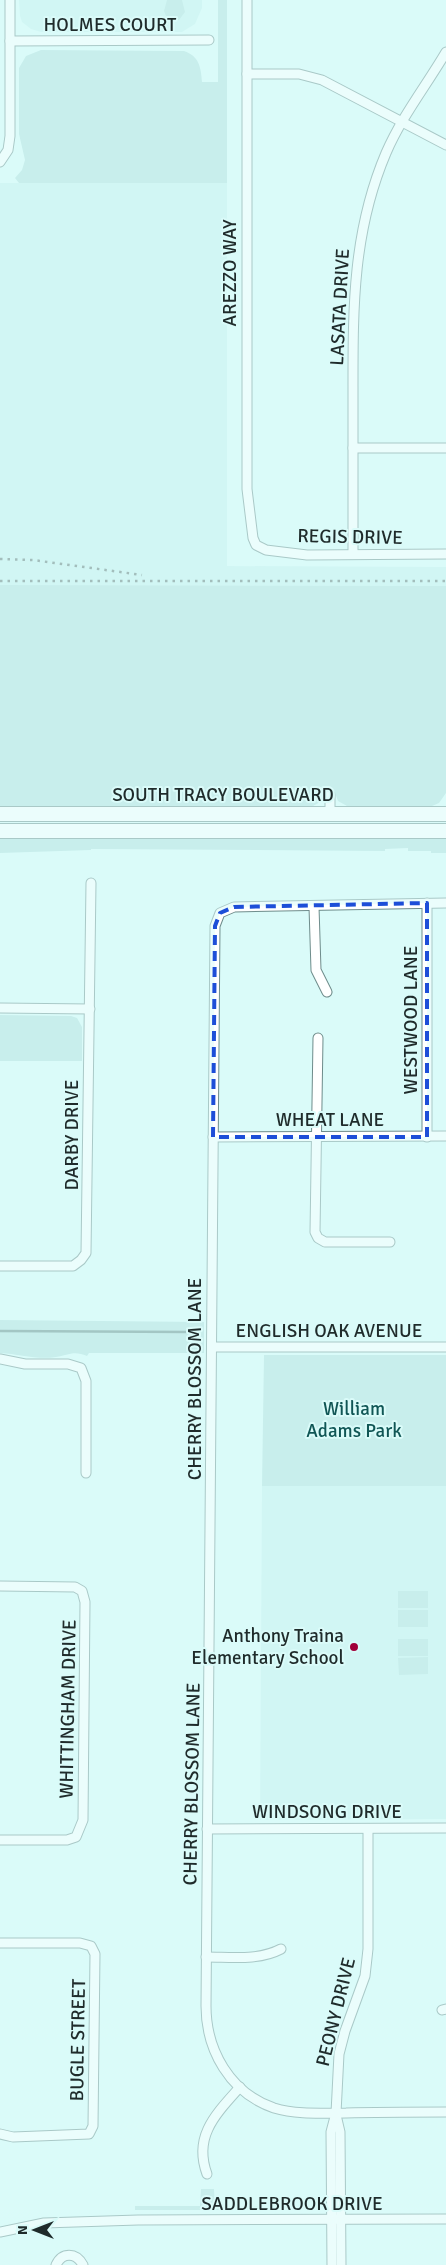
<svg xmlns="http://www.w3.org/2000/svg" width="446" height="2265" viewBox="0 0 446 2265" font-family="Signika,sans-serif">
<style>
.built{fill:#c6f0ee}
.green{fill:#b1dedc}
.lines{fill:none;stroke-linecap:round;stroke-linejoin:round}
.stream{stroke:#5f8583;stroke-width:2.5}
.minor-casing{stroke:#6e8c8b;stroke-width:11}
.primary-casing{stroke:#6e8c8b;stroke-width:16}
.minor{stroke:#fff;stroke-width:9}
.primary{stroke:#fff;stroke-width:14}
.rail{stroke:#5f7372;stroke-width:2.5;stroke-dasharray:2.5 5;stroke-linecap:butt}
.marked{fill:none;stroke:#1d4ed8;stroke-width:4;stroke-dasharray:10 6;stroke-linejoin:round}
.poi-dot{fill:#a00039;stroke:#dafbf9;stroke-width:2}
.labels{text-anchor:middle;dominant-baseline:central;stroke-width:4;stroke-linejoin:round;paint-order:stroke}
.street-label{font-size:19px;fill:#1f2b2b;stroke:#dafbf9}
.park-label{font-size:19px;fill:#105655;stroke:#dafbf9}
.poi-label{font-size:19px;fill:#1f2b2b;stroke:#dafbf9;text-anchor:end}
</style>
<rect width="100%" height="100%" fill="#dafbf9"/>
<g class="built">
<path d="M19 0H202V8L195 24 182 32H41L31 29 22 22 20 16Z"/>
<path d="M0 183H227V566L446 567V586L0 585Z"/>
<path d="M262 1486H446V1819L260 1820Z"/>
</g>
<g class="green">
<path d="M167 0H182L185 12 179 20 174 21 166 16 164 11Z"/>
<path d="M218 0H227V183H19L15 178 22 170 25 160 19 134V68L26 56 41 50 184 51C199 56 201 67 202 82H218Z"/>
<path d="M0 585 446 586V793L439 803 432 806H347L338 801 335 793H325L322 801 313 806H0Z"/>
<path d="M0 839H446V853H431V851H408V848L385 849V851L91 849V850L0 853Z"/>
<path d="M0 1015 71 1016 77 1018 82 1027V1061H0Z"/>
<path d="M0 1320 204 1322V1353H89L87 1356C74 1350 68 1355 56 1357 37 1360 19 1354 0 1353Z"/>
<path d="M264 1355H446V1486H262Z"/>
<rect x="398" y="1591" width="30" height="17"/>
<rect x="398" y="1610" width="30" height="17"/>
<rect x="398" y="1639" width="30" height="17"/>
<path d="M428 1657V1674L399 1675 398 1658Z"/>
<path d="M201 2189H214L215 2206H258V2210H135V2206H200Z"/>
</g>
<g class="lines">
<path class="stream" d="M0 1331 189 1332"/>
<g class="minor-casing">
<g id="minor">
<path d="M247 0V489L253 538 256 545 266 550 307 555 446 554"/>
<path d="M10 41 209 40"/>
<path d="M247 74H299L322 80 446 145"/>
<path d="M0 162 8 150 10 136V0"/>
<path d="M353 448H446"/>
<path d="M353 554C353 501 353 448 353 395 353 310 352 233 386 153 402 116 426 86 446 52"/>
<path d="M330 795V814"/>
<path d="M427 903V1137"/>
<path d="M446 903 234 907 220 913 215 926 206 2006C206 2050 230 2093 274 2108 297 2115 322 2113 346 2113 379 2112 413 2112 446 2112"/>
<path d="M314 907 316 970 327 992"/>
<path d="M0 1008 90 1009"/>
<path d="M318 1038 315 1232 318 1238 325 1242H390"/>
<path d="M213 1137 446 1136"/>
<path d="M0 1266H73L81 1260 86 1253 91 883"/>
<path d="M212 1347H446"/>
<path d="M0 1359 25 1364H68L81 1368 86 1381V1473"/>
<path d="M0 1586 75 1587 82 1591 85 1602 83 1820 76 1837 67 1840H0"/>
<path d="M207 1829 446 1828"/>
<path d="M0 1943H80L91 1946 95 1954 93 2126 89 2134 13 2137 0 2134"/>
<path d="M206 1957C231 1957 258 1961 281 1949"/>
<path d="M442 2010 446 2009"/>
<path d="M336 2115 340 2132 341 2265"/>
<path d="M207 2174C193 2136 216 2114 240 2087"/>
<path d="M0 2232 44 2223 138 2220 446 2219"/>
<path d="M56 2265C62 2252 76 2252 83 2265"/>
<path d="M332 2265 331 2132 336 2113 339 2054 345 2031 365 1976 368 1949V1829"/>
</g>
</g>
<g class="primary-casing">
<g id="primary">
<path d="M0 814H446"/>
<path d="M0 831H446"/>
</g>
</g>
<use href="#minor" class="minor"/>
<use href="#primary" class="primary"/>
<g class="rail">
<path d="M0 559 33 560 142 575"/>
<path d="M0 581H446"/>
</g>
</g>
<path d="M0 0H446V2265H0ZM427 903V1137H213L215 926 220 913 234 907Z" fill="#dafbf9" fill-opacity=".55" fill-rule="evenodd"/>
<path class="marked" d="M427 903V1137H213L215 926 220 913 234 907Z"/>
<circle class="poi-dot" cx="354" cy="1647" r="5"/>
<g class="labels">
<g class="street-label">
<text x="110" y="25">HOLMES COURT</text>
<text transform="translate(230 273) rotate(-90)">AREZZO WAY</text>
<text transform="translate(340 307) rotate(-87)">LASATA DRIVE</text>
<text transform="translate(350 537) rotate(1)">REGIS DRIVE</text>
<text x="223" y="795">SOUTH TRACY BOULEVARD</text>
<text transform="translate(411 1020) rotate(-90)">WESTWOOD LANE</text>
<text x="330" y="1120">WHEAT LANE</text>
<text transform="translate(72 1135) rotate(-90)">DARBY DRIVE</text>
<text x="329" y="1331">ENGLISH OAK AVENUE</text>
<text transform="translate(195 1379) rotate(-90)">CHERRY BLOSSOM LANE</text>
<text transform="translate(68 1709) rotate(-89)">WHITTINGHAM DRIVE</text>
<text transform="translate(192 1784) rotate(-89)">CHERRY BLOSSOM LANE</text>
<text x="327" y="1812">WINDSONG DRIVE</text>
<text transform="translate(336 2012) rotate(-76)">PEONY DRIVE</text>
<text transform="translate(78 2040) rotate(-89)">BUGLE STREET</text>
<text x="292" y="2204">SADDLEBROOK DRIVE</text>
</g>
<g class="park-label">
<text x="354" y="1409">William<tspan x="354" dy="22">Adams Park</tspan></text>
</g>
<g class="poi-label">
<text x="344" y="1636">Anthony Traina<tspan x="344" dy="22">Elementary School</tspan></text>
</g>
</g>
<g transform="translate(35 2230) rotate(270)" stroke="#dafbf9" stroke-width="4" paint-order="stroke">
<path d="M0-4L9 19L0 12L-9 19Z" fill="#1f2b2b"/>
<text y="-8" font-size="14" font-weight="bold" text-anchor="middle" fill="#1f2b2b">N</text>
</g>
</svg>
